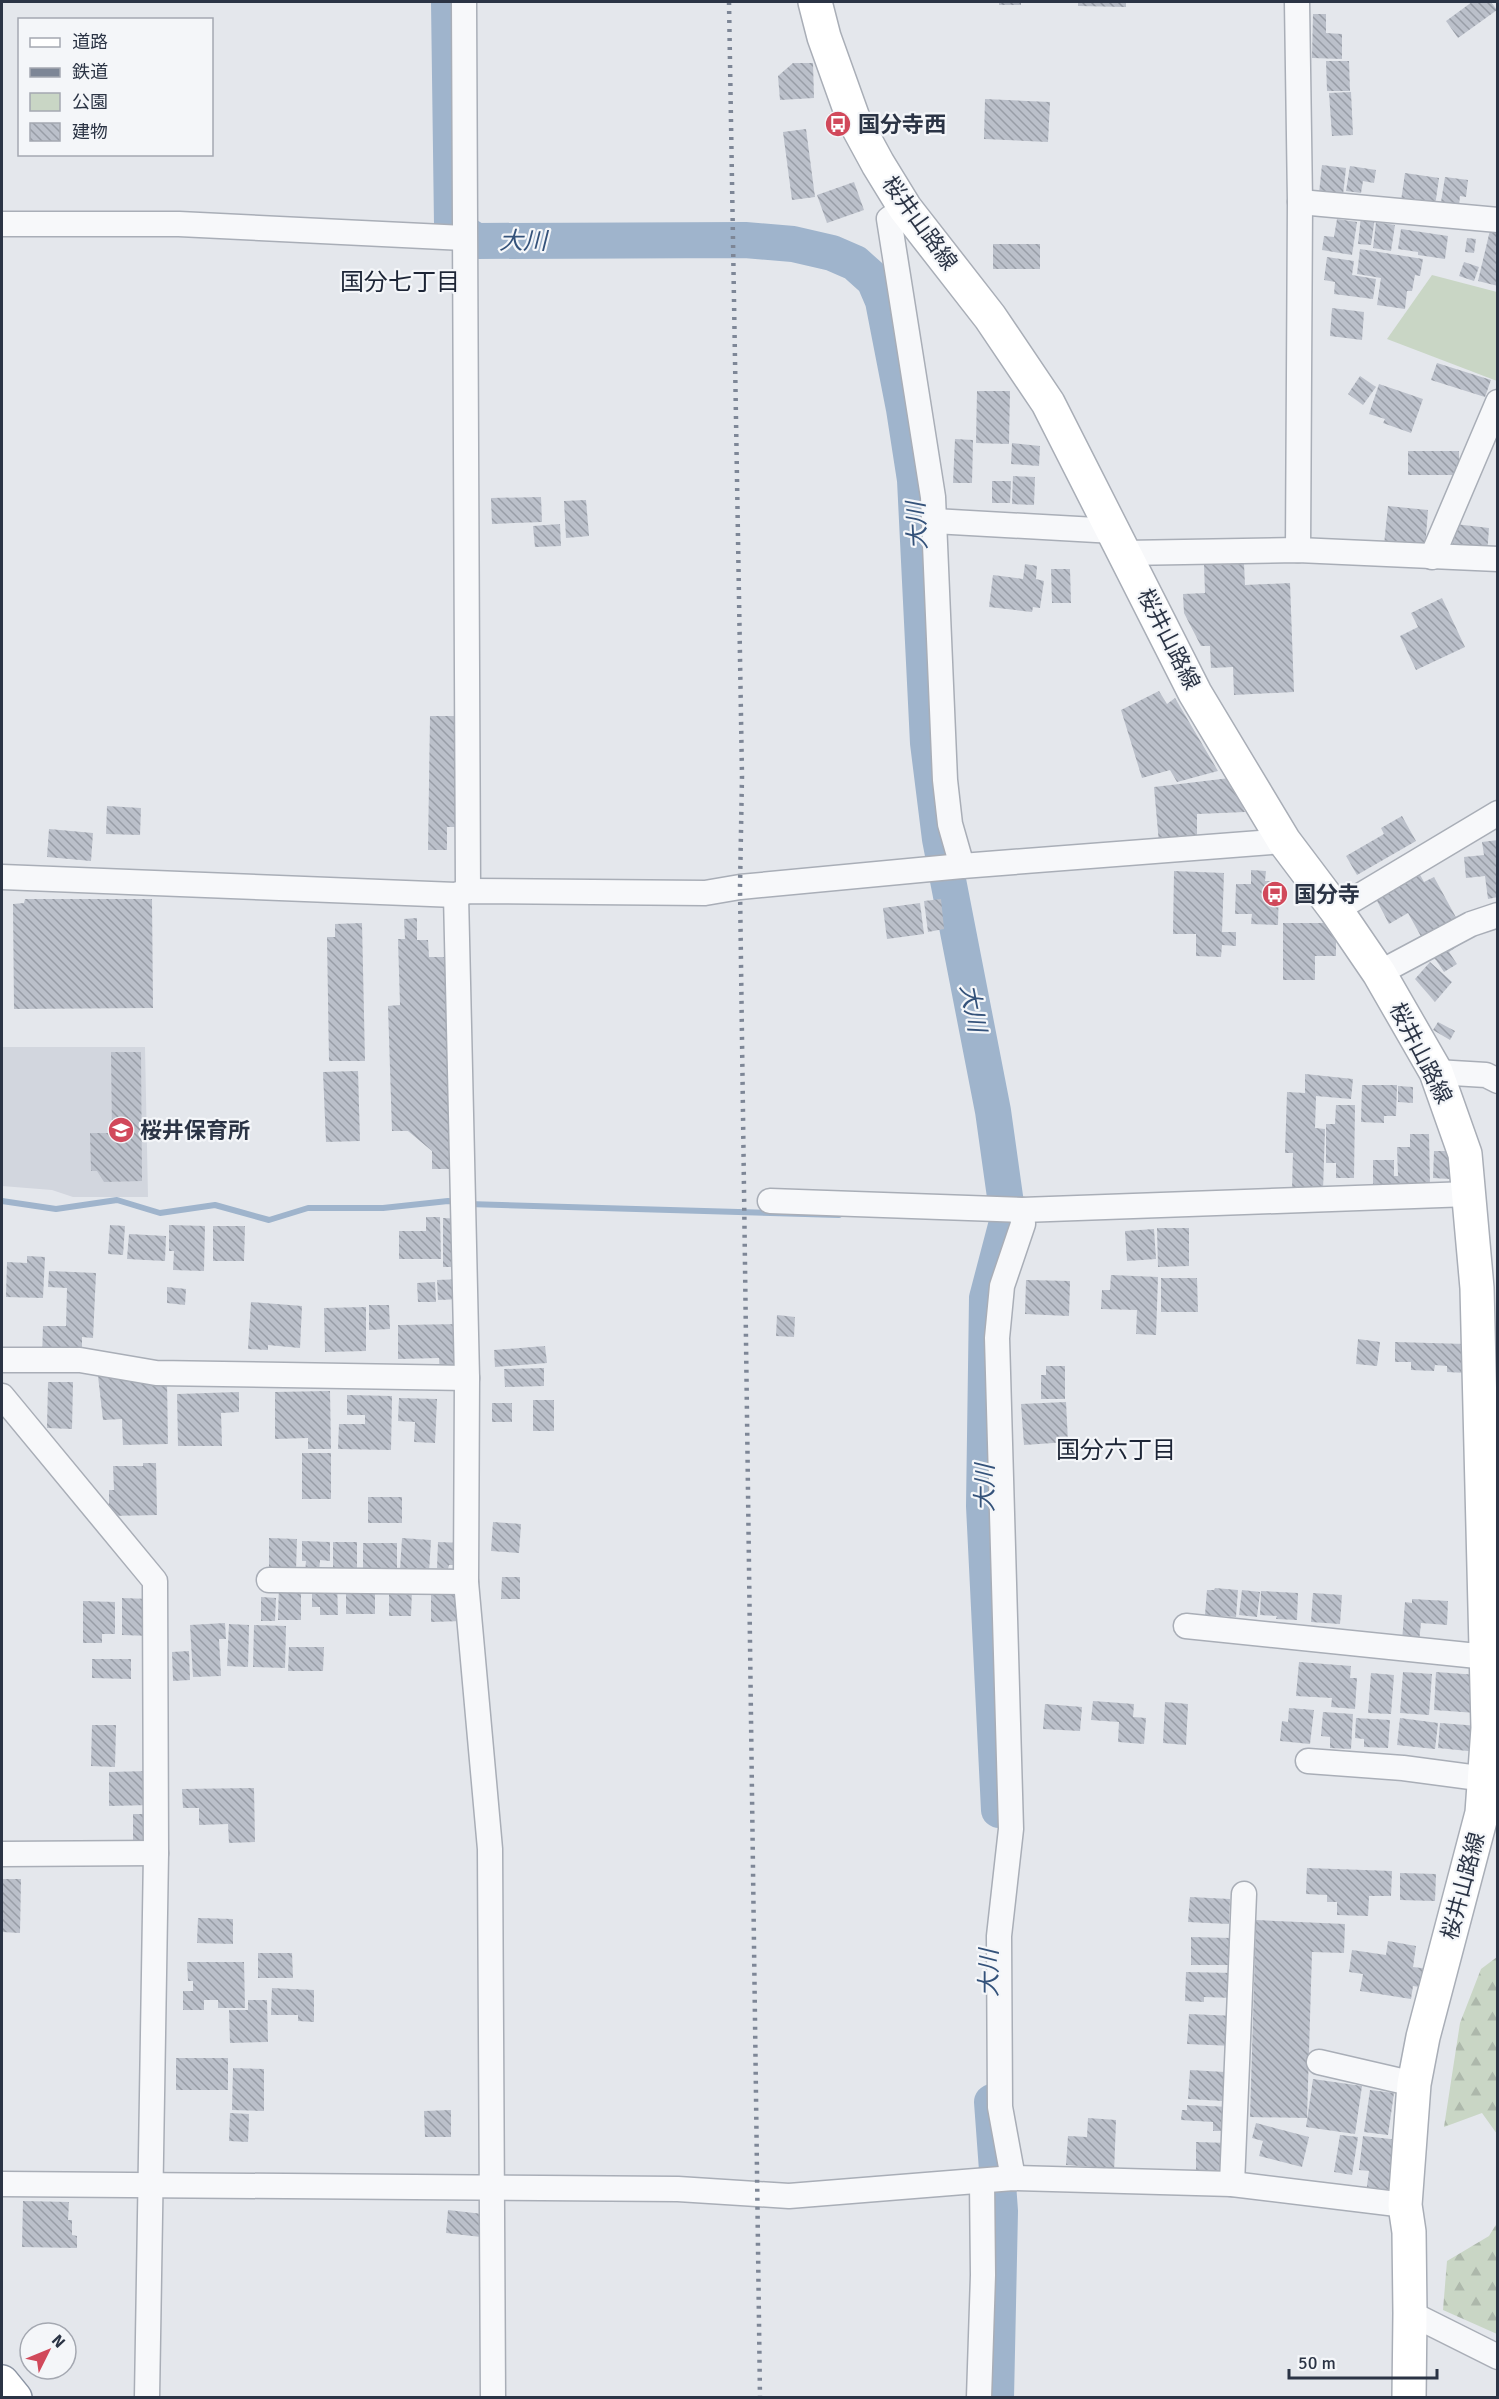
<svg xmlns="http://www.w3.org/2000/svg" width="1499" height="2399" viewBox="0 0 1499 2399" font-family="Signika,'Noto Sans JP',sans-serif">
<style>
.built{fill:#d2d6de}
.green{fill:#c9d6c5}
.forest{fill:url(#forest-firs)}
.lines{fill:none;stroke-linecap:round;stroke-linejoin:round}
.stream{stroke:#9fb4cc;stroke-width:6}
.river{stroke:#9fb4cc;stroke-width:36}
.building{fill:url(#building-back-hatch)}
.street-casing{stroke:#a9aeb7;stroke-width:27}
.secondary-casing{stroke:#a9aeb7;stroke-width:36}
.highway-casing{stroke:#8b94a3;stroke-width:36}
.street{stroke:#f7f8fa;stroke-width:24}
.secondary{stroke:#fff;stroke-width:33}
.highway{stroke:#fff;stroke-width:33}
.rail{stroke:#7d8696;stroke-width:4.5;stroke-dasharray:3 6;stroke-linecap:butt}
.labels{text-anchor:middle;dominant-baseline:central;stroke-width:4.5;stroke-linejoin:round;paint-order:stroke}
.poi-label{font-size:22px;font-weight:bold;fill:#2b3445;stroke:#f4f6f9;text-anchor:start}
.street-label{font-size:22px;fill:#2b3445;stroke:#f4f6f9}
.water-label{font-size:24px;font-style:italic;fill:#34527a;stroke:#f4f6f9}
.neighbourhood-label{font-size:24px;fill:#1d2536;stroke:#f4f6f9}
</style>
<defs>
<pattern id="forest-firs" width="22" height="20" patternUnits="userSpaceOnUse" patternTransform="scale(1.5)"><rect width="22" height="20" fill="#c9d6c5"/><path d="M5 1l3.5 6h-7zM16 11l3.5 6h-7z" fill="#adb8ab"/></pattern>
<pattern id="building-back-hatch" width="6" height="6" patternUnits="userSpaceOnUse" patternTransform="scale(1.5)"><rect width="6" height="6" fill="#bbc0ca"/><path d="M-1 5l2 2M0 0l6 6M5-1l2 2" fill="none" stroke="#989da6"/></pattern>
</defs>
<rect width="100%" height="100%" fill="#e4e7ec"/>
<path class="built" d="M2 1047H145L148 1197H73L52 1190 2 1186Z"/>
<path class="green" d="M1432 275 1497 292V381L1387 339Z"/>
<g class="forest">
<path d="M1497 1957V2134L1482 2113 1444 2127 1460 2023 1481 1969Z"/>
<path d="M1497 2223V2334L1443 2310 1447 2261 1489 2236Z"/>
</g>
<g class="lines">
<g class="stream">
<path d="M2 1201 56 1209 117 1200 160 1213 215 1205 269 1220 308 1208H383L448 1201 458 1202"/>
<path d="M468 1204 839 1215"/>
</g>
<g class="river">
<path d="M449 2 452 225 476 241 745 240 793 244 832 253 855 263 874 280 883 301 904 409 915 480 928 743 940 839 993 1111 1008 1218 987 1298 984 1506 999 1810"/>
<path d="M992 2102 1000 2211 996 2398"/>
</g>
</g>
<g class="building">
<rect x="999" y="2" width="22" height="3"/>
<path d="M1078 2H1126V7L1078 6Z"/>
<path d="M1472 2H1491L1497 10 1458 38 1446 21Z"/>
<path d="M1313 14H1326V33L1342 34V59L1312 58Z"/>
<path d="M1326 61H1349L1350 91H1327Z"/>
<path d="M793 63H813L814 98 780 100 778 76Z"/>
<path d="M1351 92 1353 135 1332 136 1329 93Z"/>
<path d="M985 99 1050 102 1048 142 984 139Z"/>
<path d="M806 129 815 197 792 200 783 132Z"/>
<path d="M1322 165 1346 168 1343 195 1319 193Z"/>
<path d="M1350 166 1376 170 1374 183 1363 181 1361 193 1346 191Z"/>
<path d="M1405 173 1439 178 1435 206 1401 201Z"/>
<path d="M1445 177 1468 180 1466 197 1460 196 1459 205 1441 202Z"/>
<path d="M854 182 864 210 827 223 817 195Z"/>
<path d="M1361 216 1375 217 1371 245 1358 244Z"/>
<path d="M1337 219 1357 222 1352 255 1322 250 1324 236 1334 237Z"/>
<path d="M1376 222 1395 225 1391 251 1373 248Z"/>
<path d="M1491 226 1498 228V286L1478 281Z"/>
<path d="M1401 229 1448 236 1445 259 1418 255V252L1398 249Z"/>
<path d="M1467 238 1476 239 1474 253 1465 252Z"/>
<rect x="993" y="244" width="47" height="25"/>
<path d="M1360 249 1423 259 1420 276 1415 275 1412 291H1407L1405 309 1377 305 1381 278 1357 274Z"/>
<path d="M1327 257 1354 261 1352 275 1376 279 1373 299 1334 294 1335 282 1324 280Z"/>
<path d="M1464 262 1479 267 1474 281 1459 276Z"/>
<path d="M1332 308 1364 312 1362 340 1330 336Z"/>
<path d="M1437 363 1491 380 1485 397 1431 380Z"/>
<path d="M1360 376 1376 387 1363 405 1348 394Z"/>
<path d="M1379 384 1423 399 1411 433 1383 423 1385 419 1369 414Z"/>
<path d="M977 391H1010L1009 444 976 443Z"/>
<path d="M955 439 973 440 972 483H953Z"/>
<path d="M1012 443 1040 446 1039 466 1011 464Z"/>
<rect x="1408" y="451" width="51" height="24"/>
<path d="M1013 476 1035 477 1034 505 1012 504Z"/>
<path d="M992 481H1011L1010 503H992Z"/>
<path d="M541 497 542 522 492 524 491 498Z"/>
<path d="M586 500 589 536 566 538 564 501Z"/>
<path d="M1388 506 1428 510 1425 549 1384 545Z"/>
<path d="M560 524 561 546 535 547 533 526Z"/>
<path d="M1455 524 1489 528 1487 554 1452 550Z"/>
<path d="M1025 564 1037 566 1036 579 1044 581 1040 608 1033 607 1032 612 989 607 993 575 1023 579Z"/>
<path d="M1244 564 1245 585 1290 583 1294 692 1234 695 1233 667 1211 668 1210 646H1201L1184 613 1183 594 1205 593 1204 565Z"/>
<path d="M1051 569H1070L1071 603H1052Z"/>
<path d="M1442 598 1465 647 1416 670 1400 636 1418 627 1411 613Z"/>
<path d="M1159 691 1167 704 1175 698 1218 771 1177 782 1170 770 1142 778 1121 710Z"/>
<path d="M430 716H462L461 827H447V850H428Z"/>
<path d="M1230 778 1245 812 1197 814V843H1159L1154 787Z"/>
<path d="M107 806 141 808 140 835 106 834Z"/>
<path d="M1402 816 1416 841 1357 875 1346 856 1384 834 1381 828Z"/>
<path d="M49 829 93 833 91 861 47 857Z"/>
<path d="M1498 840V897L1488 899 1485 876 1466 878 1464 857 1484 855 1482 842Z"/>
<path d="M1251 870 1266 871 1265 881 1279 882 1278 925 1251 924 1252 914H1235L1236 884H1251Z"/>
<path d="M1174 871 1224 873 1222 932H1236V946L1222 945 1221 957 1196 956V934H1173Z"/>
<path d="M1419 873 1424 882 1434 877 1458 921 1423 940 1408 913 1389 924 1375 897Z"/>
<path d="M25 899H152L153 1008 14 1009 13 904 24 903Z"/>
<path d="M941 899 944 929 928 932 924 901Z"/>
<path d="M920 903 924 934 887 939 883 908Z"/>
<path d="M417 918V940H428L429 957H445L451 1169H432V1151L408 1131H392L388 1006 400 1005 398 939H405L404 919Z"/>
<path d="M362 923 365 1061H329L327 937H335V924Z"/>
<path d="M1283 923H1336V956H1315V980H1283Z"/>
<path d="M1457 932 1464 942 1449 952 1457 964 1444 972 1436 960 1425 952Z"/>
<path d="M1430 962 1452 982 1435 1002 1415 979Z"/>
<path d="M1438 1022 1455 1031 1450 1040 1433 1030Z"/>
<path d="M111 1052H141L142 1181 104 1182 97 1171H91L90 1133H112Z"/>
<path d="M358 1071 360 1141 326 1142 323 1072Z"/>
<path d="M1305 1074 1353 1079 1351 1099 1316 1096 1315 1128 1325 1129 1323 1191 1292 1190 1293 1153H1285L1287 1092 1305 1093Z"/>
<path d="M1362 1085H1397L1396 1116H1384V1123L1361 1122Z"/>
<path d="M1398 1086 1413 1087V1103L1398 1102Z"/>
<path d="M1336 1105H1355L1354 1178H1336V1163H1326V1124H1335Z"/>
<path d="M1410 1134H1429L1430 1186 1373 1187V1160H1394V1176H1398L1397 1147H1410Z"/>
<path d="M1434 1151H1450V1179L1433 1178Z"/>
<path d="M426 1217H440L441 1259H399V1231H426Z"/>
<path d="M443 1218 462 1219V1267H443Z"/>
<path d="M110 1225 125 1226 123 1255 108 1254Z"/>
<path d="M169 1225 205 1226 204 1271 173 1270 174 1251H169Z"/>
<path d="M213 1226H245L244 1261H213Z"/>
<path d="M1157 1228H1189V1266L1158 1267Z"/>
<path d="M1154 1229 1156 1259 1127 1261 1125 1231Z"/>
<path d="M129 1234 166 1236 165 1261 127 1259Z"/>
<path d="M27 1256 45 1257 43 1298 6 1297 7 1262 27 1263Z"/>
<path d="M49 1271 96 1273 93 1338 82 1337V1359L42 1358 43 1326H66L67 1288 48 1287Z"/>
<path d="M1111 1275 1158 1277 1156 1335 1136 1334 1137 1310 1101 1309 1102 1290H1110Z"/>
<path d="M1161 1278H1197L1198 1312H1161Z"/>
<path d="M463 1279 464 1299 438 1300 437 1280Z"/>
<path d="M1026 1280 1070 1281 1069 1316 1025 1314Z"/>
<path d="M435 1282 436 1302H418L417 1283Z"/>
<path d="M167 1287 186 1289 185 1305 167 1303Z"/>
<path d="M251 1302 302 1306 300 1348 268 1345V1350L248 1349Z"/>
<path d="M369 1305H389L390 1329 369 1330Z"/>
<path d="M366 1307V1351L325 1352 324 1308Z"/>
<path d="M777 1315 795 1317 794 1337 776 1336Z"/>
<path d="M463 1324 465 1375H440L439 1358 398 1359V1325Z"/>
<path d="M1358 1339 1380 1342 1377 1366 1356 1364Z"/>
<path d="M1395 1342 1466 1344V1373L1447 1372V1366L1435 1365 1434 1371 1411 1370V1362H1395Z"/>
<path d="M545 1346 547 1363 495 1367 494 1350Z"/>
<path d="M1046 1366H1065V1399H1041V1375H1046Z"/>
<path d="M544 1368V1386L505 1387 504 1369Z"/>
<path d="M98 1376 167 1382 168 1444 123 1445 122 1419 103 1420Z"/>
<path d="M48 1382H73L72 1429 47 1428Z"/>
<path d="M330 1391 331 1449H308V1438L275 1439V1392Z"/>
<path d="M239 1392V1412L221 1413 222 1446H178L177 1394Z"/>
<path d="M347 1395 392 1396 391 1450 338 1449 339 1424H365V1415H347Z"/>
<path d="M399 1398 437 1399 435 1443 414 1442 415 1422 398 1421Z"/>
<rect x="533" y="1400" width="21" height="31"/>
<path d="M1066 1402 1068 1442 1024 1445 1021 1404Z"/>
<rect x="492" y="1403" width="20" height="19"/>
<rect x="302" y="1453" width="29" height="46"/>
<path d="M143 1463H156L157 1515 109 1516V1490H114L113 1466H143Z"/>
<rect x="368" y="1497" width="34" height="26"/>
<path d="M493 1522 521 1524 519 1553 491 1551Z"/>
<path d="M269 1538 297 1539 296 1570 269 1569Z"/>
<path d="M402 1538 431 1540 429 1572 400 1570Z"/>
<path d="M302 1541 330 1542V1561L320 1560 319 1574 305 1573 306 1561H302Z"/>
<rect x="333" y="1542" width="24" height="26"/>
<path d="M438 1542 463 1543 462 1565H449L448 1569 437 1568Z"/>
<rect x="363" y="1543" width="34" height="30"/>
<path d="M502 1577H520V1599H501Z"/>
<path d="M279 1582 301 1583V1620H278Z"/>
<path d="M312 1583H337L338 1615H320V1607H312Z"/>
<rect x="346" y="1588" width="29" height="26"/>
<path d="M1215 1588 1238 1590 1236 1617 1205 1615 1207 1590H1214Z"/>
<path d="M389 1590H412L411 1616H389Z"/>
<path d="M1242 1590 1260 1592 1257 1617 1239 1615Z"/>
<path d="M1261 1591 1298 1593 1297 1620 1276 1619 1277 1616 1260 1615Z"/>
<path d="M1313 1593 1342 1595 1340 1624 1311 1622Z"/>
<path d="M431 1594H463V1621L431 1622Z"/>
<path d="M261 1597 276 1598 275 1621H261Z"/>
<path d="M122 1598 150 1599V1636L122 1635Z"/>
<path d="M1412 1599 1448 1601 1447 1625 1421 1623 1419 1642 1402 1641 1405 1602 1412 1603Z"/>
<path d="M83 1601 115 1602V1634H102V1643H83Z"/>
<path d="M225 1623 226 1639H219L221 1676 193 1677 190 1625Z"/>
<path d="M229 1624 249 1625 248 1667 227 1666Z"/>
<path d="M254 1625 286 1626 285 1668 253 1667Z"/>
<path d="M289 1647H324L323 1671H288Z"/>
<path d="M189 1651 190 1680 173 1681 172 1652Z"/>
<path d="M92 1659H131V1679L92 1678Z"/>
<path d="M1299 1662 1351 1666 1350 1678H1357L1355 1709 1331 1707 1332 1698 1296 1696Z"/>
<path d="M1403 1672 1432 1674 1429 1715 1400 1713Z"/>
<path d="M1436 1672 1478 1675 1476 1713 1434 1710Z"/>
<path d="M1371 1673 1394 1675 1391 1714 1368 1713Z"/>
<path d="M1093 1701 1134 1704 1133 1717 1146 1718 1144 1744 1118 1742 1119 1722 1091 1720Z"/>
<path d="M1165 1702 1188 1704 1186 1745 1163 1743Z"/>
<path d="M1045 1704 1082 1707 1080 1731 1043 1729Z"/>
<path d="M1289 1708 1314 1710 1310 1744 1280 1741 1282 1721 1288 1722Z"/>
<path d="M1323 1712 1353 1714 1351 1749 1330 1748V1737L1321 1736Z"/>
<path d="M1356 1718 1390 1720 1388 1748 1364 1747V1739L1355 1738Z"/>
<path d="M1400 1718 1438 1723 1435 1749 1397 1745Z"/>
<path d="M1440 1723 1479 1726 1478 1752 1438 1748Z"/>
<path d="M92 1725H116L115 1767 91 1766Z"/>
<path d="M150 1771V1805L109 1806V1772Z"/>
<path d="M254 1788 255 1842 229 1843 228 1824 199 1825V1808H183L182 1789Z"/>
<rect x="133" y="1814" width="20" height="35"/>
<path d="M1307 1868 1392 1871 1391 1896H1369L1368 1916 1337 1915V1902H1327V1895L1306 1894Z"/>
<path d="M1400 1873 1436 1874 1435 1901 1400 1900Z"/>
<path d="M2 1879H21L20 1933 2 1932Z"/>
<path d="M1190 1897 1230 1899 1229 1924 1188 1922Z"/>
<path d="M198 1918 233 1919V1944L197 1943Z"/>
<path d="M1256 1920 1345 1924 1344 1953 1312 1952 1307 2118 1250 2117Z"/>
<path d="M1191 1937 1232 1938V1965H1191Z"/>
<path d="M1388 1941 1416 1946 1413 1967 1429 1969 1426 1988 1413 1986 1411 1999 1360 1991 1363 1974 1349 1972 1352 1950 1386 1955Z"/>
<path d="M258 1953H292L293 1978H258Z"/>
<path d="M187 1962H244L245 2008H218V2000H204V2010H183V1991H193V1981H188Z"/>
<path d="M1186 1972 1234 1973V1998L1204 1997V2002L1185 2001Z"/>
<path d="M272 1988 314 1990V2022L298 2021V2015H271Z"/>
<path d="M248 2000H267L268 2042 230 2043 229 2010H248Z"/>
<path d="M1189 2014 1236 2016 1234 2046 1187 2044Z"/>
<rect x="176" y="2058" width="52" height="32"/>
<path d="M233 2068 264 2069V2111L232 2110Z"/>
<path d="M1190 2070 1225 2072 1223 2101 1188 2099Z"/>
<path d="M1313 2079 1362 2086 1355 2134 1306 2127Z"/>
<path d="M1370 2090 1394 2093 1388 2135 1364 2132Z"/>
<path d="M1187 2105 1229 2107 1228 2131H1213V2122L1181 2120 1182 2110H1187Z"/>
<path d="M451 2110V2137H425L424 2111Z"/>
<path d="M230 2113 249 2114 248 2142 229 2141Z"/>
<path d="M1088 2118 1116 2120 1114 2174 1093 2172V2167L1066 2165 1068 2136 1087 2137Z"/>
<path d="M1256 2123 1309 2137 1302 2167 1259 2156 1263 2141 1252 2138Z"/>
<path d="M1340 2135 1358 2137 1352 2175 1334 2172Z"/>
<path d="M1363 2136 1400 2140 1393 2196 1366 2193 1369 2171 1359 2170Z"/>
<path d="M1196 2142 1229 2143V2171L1196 2170Z"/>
<path d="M23 2201 69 2202 68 2220H72V2235L77 2236V2248L22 2247Z"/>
<path d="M448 2210 483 2214 481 2237 446 2233Z"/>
</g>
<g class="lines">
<g class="street-casing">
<g id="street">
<path d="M464 2 468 891"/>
<path d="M1297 2 1300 202 1298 550"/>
<path d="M1300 202 1498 220"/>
<path d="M905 208 889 219 933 497 945 780 950 824 962 866"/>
<path d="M2 224H179L464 238"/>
<path d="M934 521 1114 531"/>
<path d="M1125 553 1298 550 1498 559"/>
<path d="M1432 557 1498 402"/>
<path d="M2 877 456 895 468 891 705 893 740 887 962 866 1284 841"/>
<path d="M456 895 467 1378 466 1582 490 1849 493 2398"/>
<path d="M1336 910 1498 813"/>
<path d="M1379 973 1471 924 1498 915"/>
<path d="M1436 1072 1486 1075 1498 1081"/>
<path d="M770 1201 1022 1210 1469 1194"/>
<path d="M2 1360H80L156 1373 467 1378"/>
<path d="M2 1396 155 1581 156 1853 147 2398"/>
<path d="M269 1580 466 1582"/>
<path d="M1186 1626 1487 1657"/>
<path d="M1308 1761 1403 1768 1486 1779"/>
<path d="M2 1854 156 1853"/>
<path d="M1319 2062 1414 2084"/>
<path d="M1013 2178 1000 2107 999 1936 1011 1829 997 1338 1002 1286 1023 1224 1022 1210"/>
<path d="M2 2184 678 2189 789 2196 1013 2178 1232 2184 1405 2205"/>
<path d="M1232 2184 1244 1894"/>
<path d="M1410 2313 1498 2357"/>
<path d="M979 2398 983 2275 982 2181"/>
</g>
</g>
<g class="secondary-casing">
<path id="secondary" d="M815 2 824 37 853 118 878 164 905 208 990 317 1048 403 1195 693 1284 841 1336 910 1379 973 1436 1072 1465 1154 1477 1288 1488 1728 1482 1813 1423 2037 1414 2084 1405 2205 1409 2232 1410 2313 1409 2398"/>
</g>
<g class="highway-casing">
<path id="highway" d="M2 2382 15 2398"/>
</g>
<use href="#street" class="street"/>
<use href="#secondary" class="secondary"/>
<use href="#highway" class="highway"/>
<path class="rail" d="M729 2 742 776 740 887 760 2398"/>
</g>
<defs>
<g id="bus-disc" transform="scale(1.35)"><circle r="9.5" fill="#d1495b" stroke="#f4f6f9"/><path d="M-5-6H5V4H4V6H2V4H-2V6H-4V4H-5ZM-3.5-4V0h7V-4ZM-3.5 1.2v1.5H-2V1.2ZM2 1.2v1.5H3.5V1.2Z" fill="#fff"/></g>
<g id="school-disc" transform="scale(1.35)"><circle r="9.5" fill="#d1495b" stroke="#f4f6f9"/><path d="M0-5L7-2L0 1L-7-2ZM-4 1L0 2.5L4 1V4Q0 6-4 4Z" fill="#fff"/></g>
</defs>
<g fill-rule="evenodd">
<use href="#bus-disc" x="838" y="124"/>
<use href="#bus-disc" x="1275" y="894"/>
<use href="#school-disc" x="121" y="1130"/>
</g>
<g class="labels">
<g class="poi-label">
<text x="858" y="124">国分寺西</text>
<text x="1294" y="894">国分寺</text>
<text x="140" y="1130">桜井保育所</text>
</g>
<g class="street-label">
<text transform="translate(920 223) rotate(54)">桜井山路線</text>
<text transform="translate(1169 639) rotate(63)">桜井山路線</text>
<text transform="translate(1421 1053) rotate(63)">桜井山路線</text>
<text transform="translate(1463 1886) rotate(-75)">桜井山路線</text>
</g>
<g class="water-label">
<text x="523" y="241">大川</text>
<text transform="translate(917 526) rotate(-93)">大川</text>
<text transform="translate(973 1008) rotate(79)">大川</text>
<text transform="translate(985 1488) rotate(-90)">大川</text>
<text transform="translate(989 1973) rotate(-90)">大川</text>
</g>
<g class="neighbourhood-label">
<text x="400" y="282">国分七丁目</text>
<text x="1116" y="1450">国分六丁目</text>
</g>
</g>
<rect width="1499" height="2399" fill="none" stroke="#2b3445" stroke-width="6"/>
<rect x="18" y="18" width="195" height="138" fill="#f4f6f9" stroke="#a4a8b1" stroke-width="1.5"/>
<rect x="30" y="38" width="30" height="9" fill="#ffffff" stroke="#a4a8b1" stroke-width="1.5"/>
<text x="72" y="48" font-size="18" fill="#2b3445">道路</text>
<rect x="30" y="68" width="30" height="9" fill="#7d8696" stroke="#a4a8b1" stroke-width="1.5"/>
<text x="72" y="78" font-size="18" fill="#2b3445">鉄道</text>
<rect x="30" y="93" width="30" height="18" fill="#c9d6c5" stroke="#a4a8b1" stroke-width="1.5"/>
<text x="72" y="108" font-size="18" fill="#2b3445">公園</text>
<rect x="30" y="123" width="30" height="18" fill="url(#building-back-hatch)" stroke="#a4a8b1" stroke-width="1.5"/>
<text x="72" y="138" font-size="18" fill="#2b3445">建物</text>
<g transform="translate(48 2351) rotate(47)"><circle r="28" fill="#f4f6f9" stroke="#a4a8b1" stroke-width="1.5"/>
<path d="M0-4.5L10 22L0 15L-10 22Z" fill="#d1495b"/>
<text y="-9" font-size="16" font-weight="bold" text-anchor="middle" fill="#2b3445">N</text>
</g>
<path d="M1289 2369v9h148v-9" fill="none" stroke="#2b3445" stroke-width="3"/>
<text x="1298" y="2369" font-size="18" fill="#2b3445" stroke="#f4f6f9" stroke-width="4.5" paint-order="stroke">50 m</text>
</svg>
